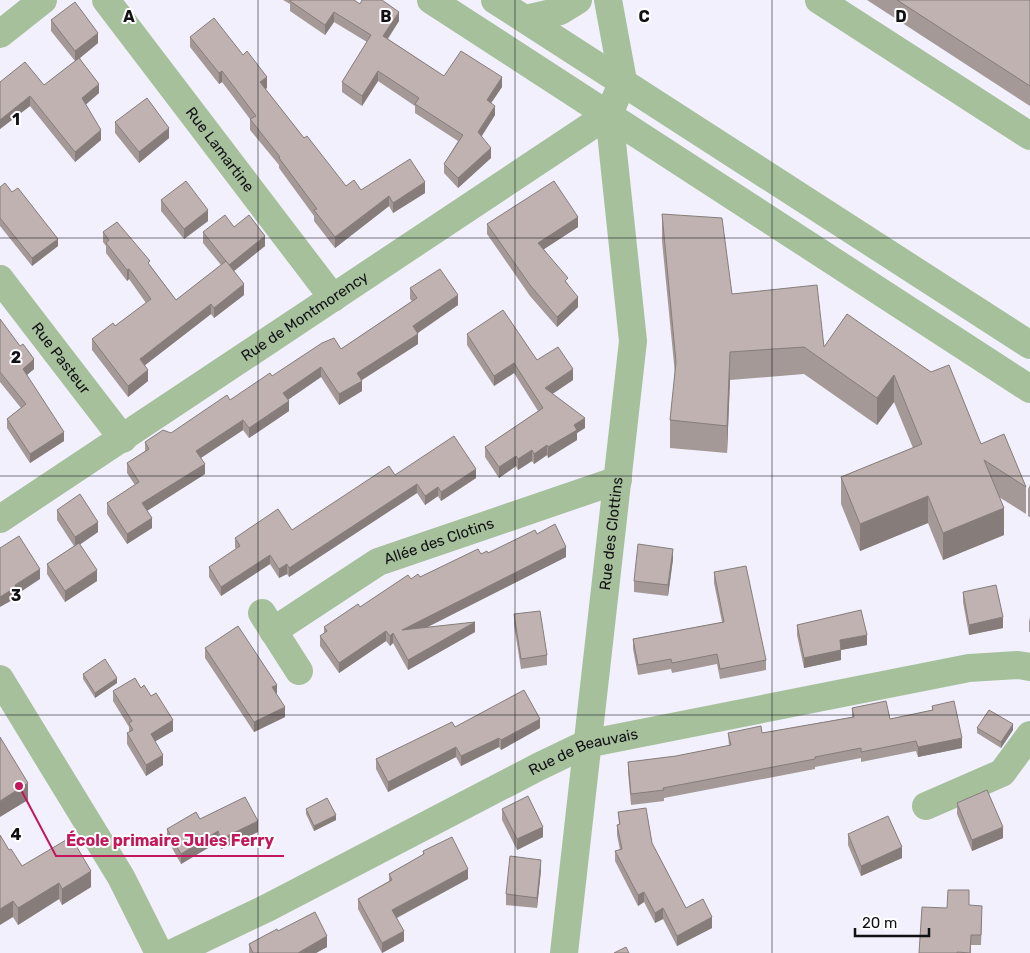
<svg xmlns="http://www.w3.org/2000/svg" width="1030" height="953" viewBox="0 0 1030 953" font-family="Rubik,sans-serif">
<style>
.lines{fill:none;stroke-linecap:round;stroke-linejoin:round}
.minor{stroke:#a6c09c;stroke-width:28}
.wall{fill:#a49997}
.shaded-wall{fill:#867d7b}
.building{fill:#bfb2b0;stroke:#867d7b}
.grid{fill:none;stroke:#111115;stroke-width:1;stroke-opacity:0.55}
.labels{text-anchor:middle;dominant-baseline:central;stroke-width:4;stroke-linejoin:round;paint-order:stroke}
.street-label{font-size:15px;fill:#111115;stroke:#fff}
.grid-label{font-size:16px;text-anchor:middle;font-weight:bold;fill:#111115;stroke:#fff;stroke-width:4;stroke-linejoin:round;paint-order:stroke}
.leader{fill:none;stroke:#c2185b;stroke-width:2}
.callout-dot{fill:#c2185b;stroke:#fff;stroke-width:2}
.callout-label{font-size:16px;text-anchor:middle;font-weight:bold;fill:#c2185b;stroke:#fff;stroke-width:4;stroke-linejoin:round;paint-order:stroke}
</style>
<rect width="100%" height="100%" fill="#f1f0fc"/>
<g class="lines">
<g class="minor">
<path id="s1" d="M106 0 333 298"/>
<path d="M431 0 1030 389"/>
<path d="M495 0 1030 345"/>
<path d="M608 0 623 81"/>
<path d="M819 0 1030 136"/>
<path d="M526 19 560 11 578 0"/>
<path d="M0 34 43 0"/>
<path id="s2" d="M0 279 123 439"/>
<path id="s3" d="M0 519 609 114"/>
<path d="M262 613 299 671"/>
<path id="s4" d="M273 631 378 562 618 480"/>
<path d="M0 679 121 877 159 953"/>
<path d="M926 806 1002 773 1030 735"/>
<path id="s5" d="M173 953 269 907 538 767 586 744 969 668 1018 665 1030 667"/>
<path id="s6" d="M564 953 633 341 609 114 623 81"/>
</g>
</g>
<g class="wall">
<path d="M283 0H354L360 4 399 21 388 39 444 76 502 87 491 103 495 115 481 137 491 158 458 188 444 173V164L458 141 415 113V106L378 81 362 106 342 92V82L367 42 334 22 325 35 290 11V4Z"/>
<path d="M867 0H1030V106Z"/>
<path d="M51 20 98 43 80 58 99 93 85 105 101 140 75 162 30 106 0 129V82L44 85 75 61 51 31Z"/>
<path d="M190 37 267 88 265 89 304 138 346 186 361 190 425 193 393 213 389 206 335 248 314 221V216L279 168V165L250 130V119L222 82 219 84 190 47Z"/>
<path d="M115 122 169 138 139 163 115 133Z"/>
<path d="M0 187 58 246 32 266 0 226Z"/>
<path d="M161 200 208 221 184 239 161 211Z"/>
<path d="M662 214 732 294 824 347 847 314 1026 487V514L999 497 1004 535 943 560 928 523 860 551 841 504V477L913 448 894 402 877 425 804 374 730 380 727 453 670 448V420L675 374 662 241Z"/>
<path d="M487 224 578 227 544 249 568 284 578 307 557 327 530 296 487 234Z"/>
<path d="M234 227 265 246 234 271 244 295 214 318 211 314 145 365 148 381 128 397 92 350V339L115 326 146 303 129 279 127 281 106 253V246L103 242V232L150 265 176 300 221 265 203 243V232Z"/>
<path d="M410 288 458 305 418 333V344L362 380V391L339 405 321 377 288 400 289 411 249 438 243 430 201 458 205 474 147 511 152 528 127 544 107 514V503L135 485 127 473V463L145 451V442L171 433 272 376 341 349 412 301 410 299Z"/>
<path d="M0 319 34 369 27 375 64 441 30 463 7 428V419L21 408 0 382Z"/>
<path d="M467 334 537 360 573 380 552 394 585 428 577 433V440L548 458 547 455 534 464 532 461 518 470 516 466 499 478 485 457V447L538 411 514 373 494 386 467 345Z"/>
<path d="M395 475 476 478 441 501 438 496 425 505 417 493 289 577 287 574 279 578 270 564 221 596 209 577V567L236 549 235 547V538L292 530Z"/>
<path d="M1030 485V517L1028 516V489Z"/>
<path d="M57 510 98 532 80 544 97 581 65 602 47 574V564L74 546 57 520Z"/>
<path d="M537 534 566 557 427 627 475 632 408 670 393 643 390 646 386 641 339 673 320 646V636L324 633V627L411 579 420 577 481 554 488 553Z"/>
<path d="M673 559 668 596 634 592V581Z"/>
<path d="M714 572 766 660V670L720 679 717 664 672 673 671 669 638 675 633 649V639L722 622 714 583Z"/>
<path d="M963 592 1003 628 969 635 963 602Z"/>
<path d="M514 614 547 655V665L521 669 514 625Z"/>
<path d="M1030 617V632H1029V622Z"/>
<path d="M797 625 867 645 841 650V660L804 668 797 635Z"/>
<path d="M205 648 285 717 254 732 205 658Z"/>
<path d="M83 674 117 683 95 698 83 679Z"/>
<path d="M141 688 173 731 155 741 163 765 146 776 127 744V733L129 732V727L113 701V691Z"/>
<path d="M932 706 962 748 918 757 916 751 861 762V758L815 767V769L664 798V801L631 805 628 772V762L676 756 729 746 728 733H762L852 717V708L890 719 932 710Z"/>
<path d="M455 727 540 728 501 750 499 747 461 766 456 757 388 792 376 769V759Z"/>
<path d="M977 728 1013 730 1001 748 977 733Z"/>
<path d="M957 803 1003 838 972 851 957 814Z"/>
<path d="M306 809 336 820 314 831 306 814Z"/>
<path d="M502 809 543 837 517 850 502 820Z"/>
<path d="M618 812 652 843 686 908 712 928 677 946 663 919 655 923 644 902 638 906 615 861V851L620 850 617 835V825L619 824Z"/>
<path d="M200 819 258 832 221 849 218 842 181 864 167 839V829Z"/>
<path d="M848 834 902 858 861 876 848 845Z"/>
<path d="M9 850 22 866 91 887 62 905 59 899 18 925 13 917Z"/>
<path d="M423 851 468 879 397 918 404 941 382 953 358 909V899L389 881V874L423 855Z"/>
<path d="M541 870 537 908 506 905V894Z"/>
<path d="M969 905 982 916 981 945H971V953H919L947 908Z"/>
<path d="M278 931 327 947 316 953H249V944Z"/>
</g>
<g class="shaded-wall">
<path d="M334 12V22L325 35V25Z"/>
<path d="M399 12V21L383 45V36Z"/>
<path d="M98 33V43L75 62V51Z"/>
<path d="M222 71V82L219 84V73Z"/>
<path d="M378 71V81L362 106V96Z"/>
<path d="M267 77V88L260 93V82Z"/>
<path d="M502 77V87L487 109V100Z"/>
<path d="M99 84V93L82 108V98Z"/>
<path d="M30 96V106L0 129V120Z"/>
<path d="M495 106V115L478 142V132Z"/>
<path d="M169 128V138L139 163V152Z"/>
<path d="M101 130V140L75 162V152Z"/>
<path d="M491 148V158L458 188V178Z"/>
<path d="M425 182V193L393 213V203Z"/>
<path d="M389 196V206L335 248V237Z"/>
<path d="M208 210V221L184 239V229Z"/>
<path d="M578 217V227L538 253V243Z"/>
<path d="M265 236V246L229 275V265Z"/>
<path d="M58 239V246L32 266V258Z"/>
<path d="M129 269V279L127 281V270Z"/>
<path d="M244 284V295L214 318V308Z"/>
<path d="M458 295V305L413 336V326Z"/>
<path d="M578 297V307L557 327V317Z"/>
<path d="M211 304V314L140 369V359Z"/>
<path d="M418 334V344L357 383V373Z"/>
<path d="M730 352V380L727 453V426Z"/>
<path d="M34 359V369L23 378V369Z"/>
<path d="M514 363V373L494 386V376Z"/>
<path d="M321 367V377L283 403V393Z"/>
<path d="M573 369V380L545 399V388Z"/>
<path d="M148 370V381L128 397V386Z"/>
<path d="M894 375V402L877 425V398Z"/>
<path d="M362 381V391L339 405V394Z"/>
<path d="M289 401V411L249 438V428Z"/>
<path d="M585 418V428L577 433V440L548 458V447L574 425Z"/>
<path d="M243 420V430L196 461V451Z"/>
<path d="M64 432V441L30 463V454Z"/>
<path d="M547 445V455L534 464V454Z"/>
<path d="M532 450V461L518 470V459Z"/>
<path d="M516 456V466L499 478V467Z"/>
<path d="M205 464V474L142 514V503Z"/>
<path d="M476 469V478L441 501V492Z"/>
<path d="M417 484V493L289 577V568Z"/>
<path d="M438 487V496L425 505V496Z"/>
<path d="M928 496V523L860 551V524Z"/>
<path d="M1004 508V535L943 560V533Z"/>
<path d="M152 518V528L127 544V534Z"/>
<path d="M98 522V532L75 548V537Z"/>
<path d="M566 547V557L402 640V630Z"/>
<path d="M673 549V559L668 596V585Z"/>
<path d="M270 555V564L221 596V587Z"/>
<path d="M287 564V574L279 578V569Z"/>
<path d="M40 569V579L16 595V598L0 607V597L15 585Z"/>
<path d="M97 570V581L65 602V591Z"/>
<path d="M1003 617V628L969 635V625Z"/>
<path d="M475 622V632L408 670V660Z"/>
<path d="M386 631V641L339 673V663Z"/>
<path d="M393 633V643L390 646V636Z"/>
<path d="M867 635V645L841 650V660L804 668V658L840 640Z"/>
<path d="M117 678V683L95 698V693Z"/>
<path d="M277 685V695L272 687Z"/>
<path d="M285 707V717L254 732V722Z"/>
<path d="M540 719V728L501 750V740Z"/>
<path d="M173 720V731L151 744V734Z"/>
<path d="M1013 724V730L1001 748V742Z"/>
<path d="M499 738V747L461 766V756Z"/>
<path d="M962 738V748L918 757V747Z"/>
<path d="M456 747V757L388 792V782Z"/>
<path d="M163 755V765L146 776V765Z"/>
<path d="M28 783V800L0 817V801Z"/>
<path d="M336 815V820L314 831V826Z"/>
<path d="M258 821V832L221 849V839Z"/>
<path d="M543 827V837L517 850V839Z"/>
<path d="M1003 827V838L972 851V840Z"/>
<path d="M218 831V842L181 864V854Z"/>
<path d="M902 847V858L861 876V866Z"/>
<path d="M541 860V870L537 908V898Z"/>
<path d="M468 869V879L392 920V910Z"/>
<path d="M91 871V887L62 905V889Z"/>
<path d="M59 883V899L18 925V908Z"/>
<path d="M644 892V902L638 906V895Z"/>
<path d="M13 901V917L0 925V909Z"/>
<path d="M663 908V919L655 923V913Z"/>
<path d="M712 917V928L677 946V936Z"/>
<path d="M404 931V941L382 953V943Z"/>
<path d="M327 936V947L316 953H298Z"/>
</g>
<g class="building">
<path d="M290 0H354L360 4 362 0H382L399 12 383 36 444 76 461 51 502 77 487 100 495 106 478 132 491 148 458 178 444 164 463 135 415 104 419 98 378 71 362 96 342 82 371 35 334 12 325 25 290 1Z"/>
<path d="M897 0H1030V86Z"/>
<path d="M75 2 98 33 75 51 51 20Z"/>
<path d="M214 18 243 55 247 51 267 77 260 82 304 138 307 136 346 186 354 180 361 190 410 159 425 182 393 203 389 196 335 237 314 210 317 209 279 158 280 157 250 119 256 116 222 71 219 73 190 37Z"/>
<path d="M79 58 99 84 82 98 101 130 75 152 30 96 0 120V82L25 62 44 85Z"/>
<path d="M147 98 169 128 139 152 115 122Z"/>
<path d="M186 181 208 210 184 229 161 200Z"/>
<path d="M554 181 578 217 538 243 568 278 565 281 578 297 557 317 530 285 487 224Z"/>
<path d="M5 183 12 192 18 188 58 239 32 258 0 218V187Z"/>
<path d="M662 214 722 218 732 294 817 285 824 347 847 314 931 372 949 365 981 444 1004 434 1026 487 984 460 1004 508 943 533 928 496 860 524 841 477 922 444 894 375 877 398 804 347 730 352 727 426 670 420 676 362Z"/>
<path d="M225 215 234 227 249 215 265 236 229 265 203 232Z"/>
<path d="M117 222 150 261 148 263 176 300 226 261 244 284 214 308 211 304 140 359 148 370 128 386 92 339 113 323 115 326 151 299 129 269 127 270 106 243 109 240 103 232Z"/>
<path d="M440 269 458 295 413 326 418 334 357 373 362 381 339 394 321 367 283 393 289 401 249 428 243 420 196 451 205 464 142 503 152 518 127 534 107 503 139 482 127 463 149 449 145 442 163 430 171 433 227 395 230 400 270 373 272 376 322 343 334 338 341 349 417 298 410 288Z"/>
<path d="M503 310 537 360 558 347 573 369 545 388 585 418 574 425 577 430 548 447 547 445 534 454 532 450 518 459 516 456 499 467 485 447 543 408 514 363 494 376 467 334Z"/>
<path d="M0 319 20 346 23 344 34 359 23 369 64 432 30 454 7 419 26 404 0 372Z"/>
<path d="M454 436 476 469 441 492 438 487 425 496 417 484 289 568 287 564 279 569 270 555 221 587 209 567 240 546 235 538 278 509 292 530 389 466 395 475Z"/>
<path d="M80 494 98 522 75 537 57 510Z"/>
<path d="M555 524 566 547 402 630 475 622 408 660 393 633 390 636 386 631 339 663 320 636 327 631 324 627 358 604 360 607 408 575 411 579 418 574 420 577 478 549 481 554 487 551 488 553 535 530 537 534Z"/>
<path d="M19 536 40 569 15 585 16 587 0 597V548Z"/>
<path d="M79 543 97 570 65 591 47 564Z"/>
<path d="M638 544 673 549 668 585 634 581Z"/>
<path d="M746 566 766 660 720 669 717 654 672 663 671 659 638 665 633 639 724 622 714 572Z"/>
<path d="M996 585 1003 617 969 625 963 592Z"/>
<path d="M861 610 867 635 840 640 841 650 804 658 797 625Z"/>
<path d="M540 611 547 655 521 659 514 614Z"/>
<path d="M238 626 277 685 272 687 285 707 254 722 205 648Z"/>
<path d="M105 659 117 678 95 693 83 674Z"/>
<path d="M135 678 141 688 144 685 151 696 156 693 173 720 151 734 163 755 146 765 127 733 133 730 129 723 132 721 113 691Z"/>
<path d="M524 690 540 719 501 740 499 738 461 756 456 747 388 782 376 759 452 722 455 727Z"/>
<path d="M886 701 890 719 933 710 932 706 954 701 962 738 918 747 916 741 861 752V748L815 757V759L663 788 664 790 631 794 628 762 676 756 731 745 728 733 761 726 762 733 854 717 852 708Z"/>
<path d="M989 710 1013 724 1001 742 977 728Z"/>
<path d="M0 737 28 783 0 801Z"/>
<path d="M987 790 1003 827 972 840 957 803Z"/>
<path d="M528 796 543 827 517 839 502 809Z"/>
<path d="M245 797 258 821 221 839 218 831 181 854 167 829 196 812 200 819Z"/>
<path d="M327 798 336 815 314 826 306 809Z"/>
<path d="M646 808 652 843 686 908 703 899 712 917 677 936 663 908 655 913 644 892 638 895 615 851 622 849 617 825 620 824 618 812Z"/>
<path d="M888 816 902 847 861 866 848 834Z"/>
<path d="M0 835 9 850 11 849 22 866 71 837 91 871 62 889 59 883 18 908 13 901 0 909Z"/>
<path d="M452 837 468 869 392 910 404 931 382 943 358 899 392 880 389 874 424 854 423 851Z"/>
<path d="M510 856 541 860 537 898 506 894Z"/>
<path d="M948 890H969V905L982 906 981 935H971L970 953 957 952V953H919L922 907 947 908Z"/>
<path d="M315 912 327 936 298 953H253L249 944 277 929 278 931Z"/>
<path d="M626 947 629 953H614Z"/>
</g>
<path class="grid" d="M258 0V953M515 0V953M772 0V953M0 238H1030M0 476H1030M0 715H1030"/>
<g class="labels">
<g class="street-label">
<text stroke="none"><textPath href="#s1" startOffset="188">Rue Lamartine</textPath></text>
<text stroke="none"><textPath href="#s3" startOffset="366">Rue de Montmorency</textPath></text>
<text stroke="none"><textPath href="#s2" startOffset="100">Rue Pasteur</textPath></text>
<text stroke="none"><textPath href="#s6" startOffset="422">Rue des Clottins</textPath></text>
<text stroke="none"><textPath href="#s4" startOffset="190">Allée des Clotins</textPath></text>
<text stroke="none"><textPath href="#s5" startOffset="458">Rue de Beauvais</textPath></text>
</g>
</g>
<g class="grid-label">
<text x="129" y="22">A</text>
<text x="386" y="22">B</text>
<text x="644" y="22">C</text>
<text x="901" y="22">D</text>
<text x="16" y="125">1</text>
<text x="16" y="363">2</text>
<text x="16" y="601">3</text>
<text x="16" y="840">4</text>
</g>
<path class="leader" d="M19 786L56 856H284"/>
<circle class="callout-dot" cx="19" cy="786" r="5"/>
<g class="callout-label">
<text x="170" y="846">École primaire Jules Ferry</text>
</g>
<path d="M855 928v8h74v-8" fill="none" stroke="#111115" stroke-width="2.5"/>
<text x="862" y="928" font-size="15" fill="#111115" stroke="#ffffff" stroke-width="4" paint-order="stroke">20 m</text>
</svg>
